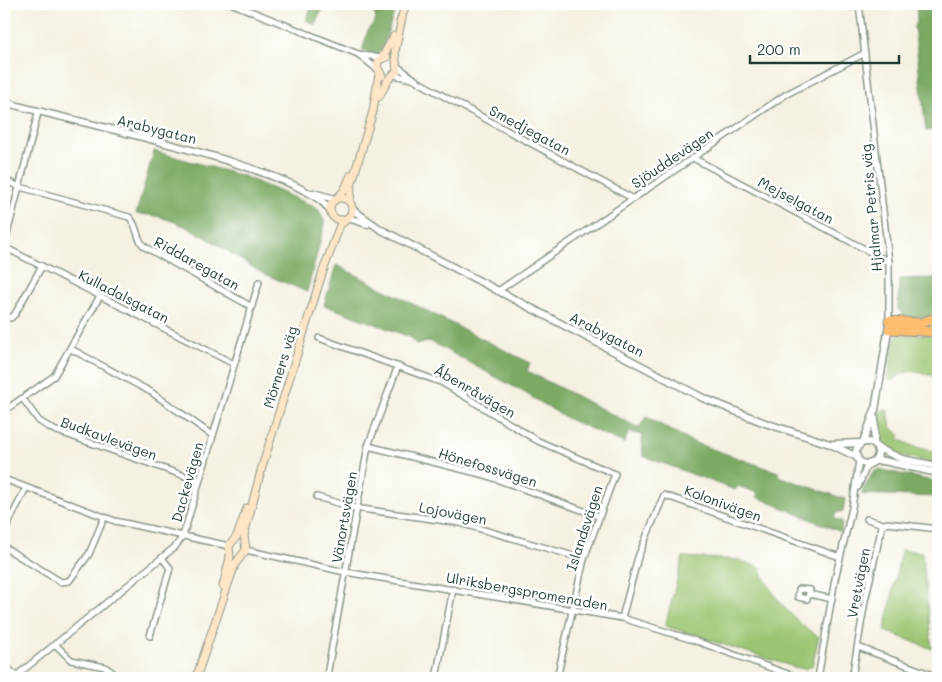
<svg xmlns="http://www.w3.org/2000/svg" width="942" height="682" viewBox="0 0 942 682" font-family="Mali,sans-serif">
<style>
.green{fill:#9bc571;stroke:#5d8152}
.forest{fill:#7caa63;stroke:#4e744c}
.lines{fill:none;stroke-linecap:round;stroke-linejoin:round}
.minor-casing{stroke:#8a978a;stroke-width:8}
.tertiary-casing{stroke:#8a978a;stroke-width:9}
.secondary-casing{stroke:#8a978a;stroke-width:9}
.trunk-casing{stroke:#8a978a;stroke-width:11}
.minor{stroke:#fff;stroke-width:5}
.tertiary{stroke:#fff;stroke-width:6}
.secondary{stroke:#fee5c5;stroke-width:7}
.trunk{stroke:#fcbd6f;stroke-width:9}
.labels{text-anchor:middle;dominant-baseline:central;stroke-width:5;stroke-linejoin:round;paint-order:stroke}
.street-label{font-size:14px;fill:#1f3d34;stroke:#fff}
</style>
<rect width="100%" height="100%" fill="#fff"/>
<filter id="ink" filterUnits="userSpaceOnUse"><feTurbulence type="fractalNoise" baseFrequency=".02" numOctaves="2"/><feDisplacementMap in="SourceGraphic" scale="10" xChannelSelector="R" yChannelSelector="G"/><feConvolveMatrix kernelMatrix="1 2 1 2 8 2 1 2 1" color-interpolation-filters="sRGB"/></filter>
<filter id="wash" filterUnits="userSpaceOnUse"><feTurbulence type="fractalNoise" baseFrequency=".0096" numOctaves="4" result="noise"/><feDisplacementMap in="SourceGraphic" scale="20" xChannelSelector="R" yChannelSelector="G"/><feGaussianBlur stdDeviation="1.12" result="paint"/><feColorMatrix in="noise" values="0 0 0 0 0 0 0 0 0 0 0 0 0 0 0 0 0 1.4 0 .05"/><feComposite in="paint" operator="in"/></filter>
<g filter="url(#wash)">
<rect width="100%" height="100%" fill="#f5f1e0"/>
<g class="green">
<path d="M899 334 938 335V377C923 374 904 365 894 381L888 379 895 337Z"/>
<path d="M885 409 888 411 891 427 900 435 898 439 915 447 938 452V464L908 457 881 448 876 438 880 412Z"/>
<path d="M901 550 922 552 932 649 885 631Z"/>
<path d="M683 557 739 560 761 568C768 594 796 623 819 637L812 666 805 669 794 667 665 626Z"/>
</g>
<g class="forest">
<path d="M313 4H325L315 25 306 20Z"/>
<path d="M376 4H397L382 50 376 55 362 51 368 30 376 20 374 11Z"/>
<path d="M916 4H938V129L926 131 914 26 917 21Z"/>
<path d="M154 151 243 176 318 208 325 223 307 292C290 284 270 278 254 268 218 246 179 214 136 214Z"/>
<path d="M336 265 530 363 527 371 639 428 646 417 695 443 778 472 781 477 845 499 843 511 836 513 834 519 842 521 841 532 757 497 758 493 738 486 735 490 643 456 642 435 629 432 624 443 568 419 525 393 430 341 417 345 410 337 324 305Z"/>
<path d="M938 278V311L926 317 904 316 898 309 899 279Z"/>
<path d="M878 469 938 482V497L861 494 872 474Z"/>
</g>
</g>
<g filter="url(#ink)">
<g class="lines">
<g class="minor-casing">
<g id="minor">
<path d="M233 4 358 54 381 58"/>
<path d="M859 4 889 262V321"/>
<path d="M358 54 377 69"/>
<path d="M397 66 417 81 447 98 632 198"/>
<path d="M394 75 412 79"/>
<path d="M693 158 889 262"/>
<path d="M4 180 20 187 129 217C139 226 135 239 145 247L252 307"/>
<path d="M4 246 38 113"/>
<path d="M4 247 234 364"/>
<path d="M498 291 785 95 865 53"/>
<path d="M4 316 11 318 15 314 42 266"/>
<path d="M319 338 443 383 538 441 615 474 584 559 557 678"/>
<path d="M71 349 151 392 212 435"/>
<path d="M23 399 39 421 54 430 199 481"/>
<path d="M4 411 54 376 100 296"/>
<path d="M368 446 485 475 598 516"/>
<path d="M4 479 115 521 229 546"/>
<path d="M858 487 866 468 871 463"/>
<path d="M317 497 355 508 460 523 584 559"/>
<path d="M867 519 883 524"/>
<path d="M4 532 26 488"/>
<path d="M4 547 61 582 69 581 89 554 104 518"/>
<path d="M246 550 345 572 622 618 696 641 799 678"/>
<path d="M809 594 807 599 798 597 799 589 810 590 809 594 832 599"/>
<path d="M622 618 638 557 664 495 840 557"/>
<path d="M150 636 170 568 162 558"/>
<path d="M55 644 71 660 105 667 120 678"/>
<path d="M858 647 938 677"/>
<path d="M4 664 16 676 175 547 183 536 259 282"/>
<path d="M327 675 368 446 398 366"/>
<path d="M436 678 453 589"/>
<path d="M818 678 835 579 852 508 859 460"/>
<path d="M852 678 865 601 882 526 887 523 938 529"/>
</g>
</g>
<g class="tertiary-casing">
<g id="tertiary">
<path d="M4 102C59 119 308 168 330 211"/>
<path d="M313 193 335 199"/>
<path d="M353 210 380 229 703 398 765 423 830 444 857 457"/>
<path d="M348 218 367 224"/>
<circle cx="867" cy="453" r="11"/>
<path d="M863 442 875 410 889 325"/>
<path d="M834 444 861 443"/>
<path d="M874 444 875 419"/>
<path d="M878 448 902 459 938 466"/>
<path d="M875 461H884L938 473"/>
</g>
</g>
<g class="secondary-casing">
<g id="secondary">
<path d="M400 22 406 4"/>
<path d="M382 58 394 36"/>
<path d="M382 76 377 66 379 60 387 57"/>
<path d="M379 97 388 80 397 71 395 51 402 18"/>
<circle cx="341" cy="209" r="11"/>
<path d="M337 198 344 191 351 175"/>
<path d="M350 201 351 186 373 111 379 74"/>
<path d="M223 586 230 557 229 546 237 536 247 508"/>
<path d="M196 678 235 564 246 550 244 535 262 467 322 274 340 225 346 220"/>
</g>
</g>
<g class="trunk-casing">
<g id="trunk">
<path d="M889 321 921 323 938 317"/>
<path d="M889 329 938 332"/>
</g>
</g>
<use href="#minor" class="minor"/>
<use href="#tertiary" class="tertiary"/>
<use href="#secondary" class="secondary"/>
<use href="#trunk" class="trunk"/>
</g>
</g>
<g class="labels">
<g class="street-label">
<text transform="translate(157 129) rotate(14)">Arabygatan</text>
<text transform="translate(530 130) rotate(28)">Smedjegatan</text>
<text transform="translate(672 158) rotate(-34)">Sjöuddevägen</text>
<text transform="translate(796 200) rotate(28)">Mejselgatan</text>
<text transform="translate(871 208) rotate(-95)">Hjalmar Petris väg</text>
<text transform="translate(197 263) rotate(29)">Riddaregatan</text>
<text transform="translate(124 296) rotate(27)">Kulladalsgatan</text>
<text transform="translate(607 334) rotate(27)">Arabygatan</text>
<text transform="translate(280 367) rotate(-73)">Mörners väg</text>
<text transform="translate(475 391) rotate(30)">Åbenråvägen</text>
<text transform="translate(109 438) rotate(20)">Budkavlevägen</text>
<text transform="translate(488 467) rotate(17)">Hönefossvägen</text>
<text transform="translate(187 482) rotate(-74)">Dackevägen</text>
<text transform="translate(723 503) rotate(20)">Kolonivägen</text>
<text transform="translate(453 513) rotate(11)">Lojovägen</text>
<text transform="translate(344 517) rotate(-80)">Vänortsvägen</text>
<text transform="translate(584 528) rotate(-72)">Islandsvägen</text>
<text transform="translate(858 583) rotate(-79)">Vretvägen</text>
<text transform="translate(527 591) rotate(10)">Ulriksbergspromenaden</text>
</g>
</g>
<rect width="942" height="682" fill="none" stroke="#fff" stroke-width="20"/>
<path d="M750 55v8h149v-8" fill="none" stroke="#1f3d34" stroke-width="2.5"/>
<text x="757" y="55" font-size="15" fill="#1f3d34" stroke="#ffffff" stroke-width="4" paint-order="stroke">200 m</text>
</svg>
